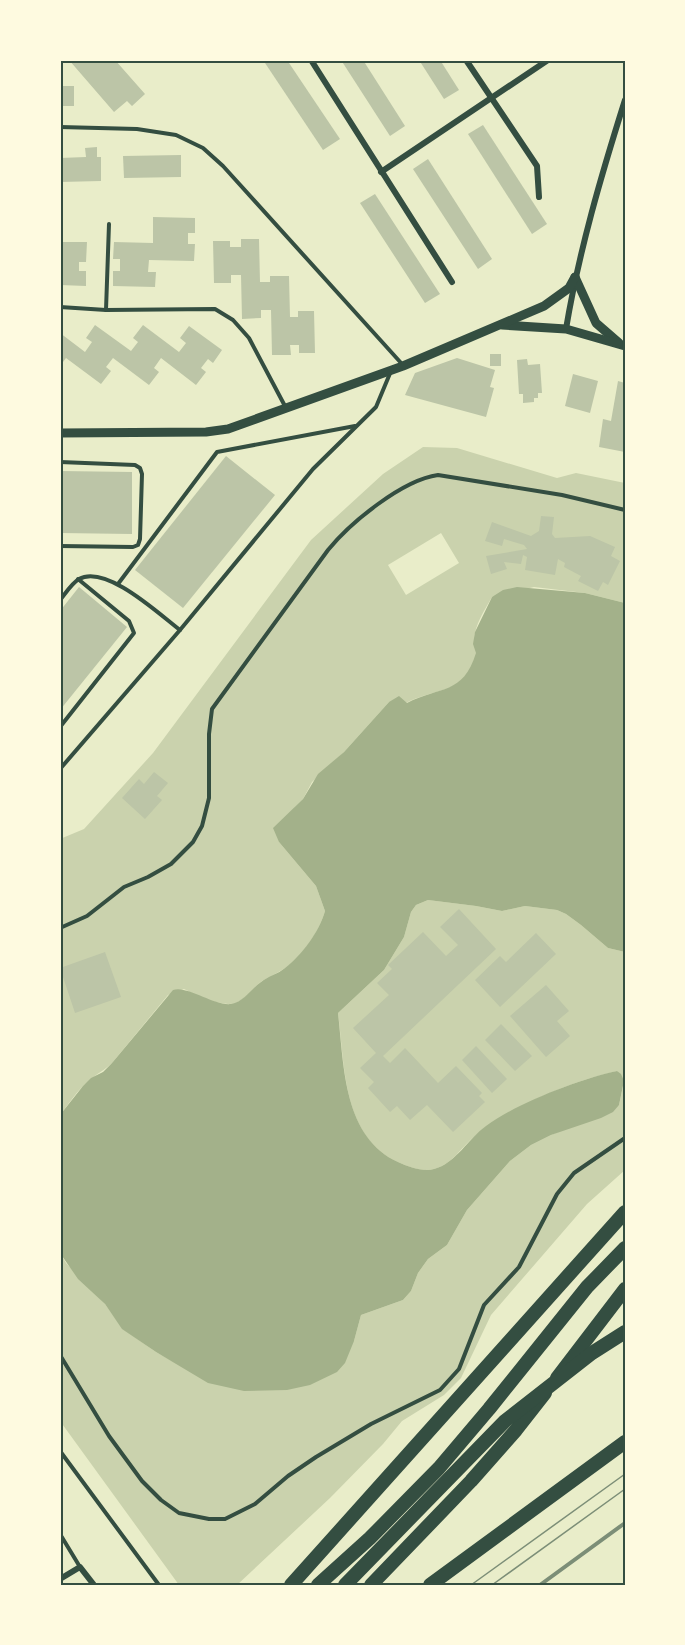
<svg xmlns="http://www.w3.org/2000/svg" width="685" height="1645" viewBox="0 0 685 1645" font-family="Figtree,sans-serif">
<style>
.green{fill:#cad2ad;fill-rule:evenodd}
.water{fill:#a3b18a}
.building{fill:#bcc5a7}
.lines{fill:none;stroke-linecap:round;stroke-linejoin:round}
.service{stroke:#344e41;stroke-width:4}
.minor{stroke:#344e41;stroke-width:6}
.tertiary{stroke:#344e41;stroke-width:9}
.trunk{stroke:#344e41;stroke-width:14}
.motorway{stroke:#344e41;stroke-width:14}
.tram{stroke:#7c8e77;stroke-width:1.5}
.rail{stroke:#7c8e77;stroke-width:4}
.neatline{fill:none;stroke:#344e41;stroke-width:2}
</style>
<rect width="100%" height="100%" fill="#e9edc9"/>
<g class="green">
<path d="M423 447 457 448 557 478 576 473 625 483V603L585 593 534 587 492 597C483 613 468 634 477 653 463 696 440 686 406 703L403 701 389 702 344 752 312 782 303 799 295 807 279 842 316 886 325 911C319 932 301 959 282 970 276 974 268 977 262 981 251 989 242 1005 228 1004 213 1003 197 996 184 989L168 995 112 1063C105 1070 96 1074 89 1081 77 1090 69 1104 60 1115V839L84 829 153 753 311 540 383 474ZM441 533 459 563 406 595 388 565Z"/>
<path d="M428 900 476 906 502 911 525 906 557 910 566 914 581 925 608 948 625 952V1170L587 1204 491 1315 461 1378 444 1395 402 1421 383 1444 330 1498 237 1585H179L60 1421V1253L66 1263 105 1304 123 1329 156 1352 183 1367 354 1341 361 1315 403 1300 411 1291 418 1273 428 1259 447 1245 467 1210 510 1161 531 1145 551 1135 619 1105 624 1082 617 1071C572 1081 512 1106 476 1135 462 1146 452 1165 434 1169 422 1172 409 1167 398 1162 342 1137 345 1065 338 1013L384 970 404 937 411 912 416 905Z"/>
</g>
<path class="water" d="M517 587 585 593 625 603V952L608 948 581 925 566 914 557 910 525 906 502 911 476 906 428 900 416 905 411 912 404 937 384 970 338 1013C344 1065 343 1137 398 1162 409 1167 423 1172 434 1169 455 1164 469 1138 486 1126 517 1103 580 1079 617 1071L621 1074 624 1081 619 1105 613 1112 601 1118 551 1135 531 1145 510 1161 467 1210 447 1245 428 1259 418 1273 411 1291 403 1300 361 1315 354 1341 345 1363 337 1372 310 1385 287 1390 244 1391 208 1383 156 1352 122 1329 105 1304 78 1279 60 1253V1115L83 1086 91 1078 103 1072 112 1063 173 990C187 985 214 1006 231 1004 244 1002 251 989 261 982 268 976 278 974 285 968 302 955 319 932 325 911L316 886 279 842 273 828 303 799 318 774 344 752 389 702 399 696 407 703C440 686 463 695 476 653L473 644 475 632 492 597 503 590Z"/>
<g class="building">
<path d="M69 60H115L145 94 132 106 127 101 114 112Z"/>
<path d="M263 60H287L340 139 323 150Z"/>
<path d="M341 60H363L405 126 390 136Z"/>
<path d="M419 60H440L459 90 444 99Z"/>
<rect x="60" y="86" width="14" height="20"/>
<path d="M483 125 547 224 532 234 468 134Z"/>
<path d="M97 147V157H101V181L60 182V158L86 157 85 148Z"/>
<path d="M181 155V177L124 178 123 156Z"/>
<path d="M428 159 492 259 478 269 413 169Z"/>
<path d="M375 194 440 294 425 303 360 203Z"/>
<path d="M153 217 195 218V233H188V244H195L194 261 149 260 148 272H156L155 287 113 286V271H120V259H113L114 242 153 243Z"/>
<path d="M241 239H259L260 282H270V276H289L290 317H298V311H314L315 353H299V345H290L291 355H272L271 310H261V318L242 319 241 275H231V283H214L213 241H230V247H241Z"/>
<path d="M60 242H87L86 262H79V271H86V286L60 285Z"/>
<path d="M95 325 131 351 138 342 133 338 143 325 179 352 186 343 180 338 189 326 222 350 213 363 208 359 201 368 206 372 196 385 161 358 154 368 159 372 149 385 113 358 106 367 111 371 101 384 66 358 60 366V333L85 352 92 342 86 338Z"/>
<rect x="490" y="354" width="11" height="12"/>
<path d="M457 358 495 370 490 387 494 388 486 417 405 395 415 373Z"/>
<path d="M527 359 528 365 540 364 542 393H538V398H534V402L523 403V394H519L517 360Z"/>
<path d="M573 374 598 381 590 413 565 406Z"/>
<path d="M618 381 625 383V452L599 447 603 419 611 421Z"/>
<path d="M226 456 275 495 183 608 135 570Z"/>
<path d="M60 471 132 472V534L60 533Z"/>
<path d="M541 516 554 517 552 534 555 538 590 536 615 547 611 556 620 561 608 585 603 582 598 591 578 581 581 576 564 567 565 563 558 559 555 575 525 570 527 557 523 555 521 564 504 562 507 569 491 574 486 556 527 549 524 545 504 539 502 546 485 541 492 522 531 536 539 531Z"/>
<path d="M79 587 127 627 60 710V611Z"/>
<path d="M154 772 168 783 157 796 162 800 145 819 122 798 139 779 144 784Z"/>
<path d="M459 909 496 949 383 1056 390 1063 405 1048 438 1083 456 1066 482 1093 479 1096 485 1102 453 1132 427 1105 410 1120 397 1106 390 1112 368 1088 374 1082 360 1068 376 1053 353 1028 389 995 377 983 392 969 388 965 423 932 446 956 458 945 440 927Z"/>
<path d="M536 933 556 954 500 1007 475 980 500 956 506 962Z"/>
<path d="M105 952 121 997 75 1013 60 968Z"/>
<path d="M546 985 569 1011 557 1021 570 1036 546 1057 510 1016Z"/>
<path d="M501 1024 532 1056 515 1071 485 1040Z"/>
<path d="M476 1046 507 1079 492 1093 462 1060Z"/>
</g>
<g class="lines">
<g class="service">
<path d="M60 127 137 129 176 135 203 148 223 166 402 364"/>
<path d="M60 307 106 310 215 309 233 320 249 338 286 408"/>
<path d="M106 310 109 224"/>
<path d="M60 462 135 465 140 468 142 474 140 539 138 545 133 547 60 546"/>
<path d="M118 584 217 452 355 426"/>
<path d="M60 600C65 594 72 583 79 579 106 564 159 614 180 630"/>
<path d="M60 727 134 633 129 621 78 579"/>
<path d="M60 769 180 630 313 469 376 407 391 371"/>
<path d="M60 928 87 916 124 887 148 877 171 864 193 842 202 826 209 798V734L212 709 328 550C350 523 402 480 438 475L562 495 625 510"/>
<path d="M60 1355 109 1436 142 1481 161 1500 179 1513 209 1519H225L255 1504 288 1476 316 1457 371 1424 440 1390 459 1369 484 1305 519 1267 557 1194 574 1173 625 1138"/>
<path d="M60 1451 159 1585"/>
<path d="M60 1534 80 1567"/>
</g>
<g class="minor">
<path d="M311 60 452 282"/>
<path d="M466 60 537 166 539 197"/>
<path d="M381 172 548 60"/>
<path d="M566 329C579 251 601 176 625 100"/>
<path d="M60 1579 80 1567 94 1585"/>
</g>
<g class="tertiary">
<path d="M575 277 596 323 619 343"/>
<path d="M502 325 566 329 625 346"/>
<path d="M60 433 206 432 228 429 403 366 544 306 569 288 575 277"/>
</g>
<g class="trunk">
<path d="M557 1378 625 1289"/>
<path d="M318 1585 370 1538 439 1468 489 1409 587 1287 625 1248"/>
<path d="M371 1585 471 1481 516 1430 545 1393"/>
<path d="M430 1585 625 1442"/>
</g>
<g class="motorway">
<path d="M291 1585 625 1212"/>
<path d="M345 1585 505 1421 592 1353 625 1332"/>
</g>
<g class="tram">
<path d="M471 1585 625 1474"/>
<path d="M492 1585 625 1489"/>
</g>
<path class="rail" d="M540 1585 625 1523"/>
</g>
<rect width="685" height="1645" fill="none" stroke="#fefae0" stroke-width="123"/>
<rect x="62" y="62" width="562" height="1522" class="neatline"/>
</svg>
